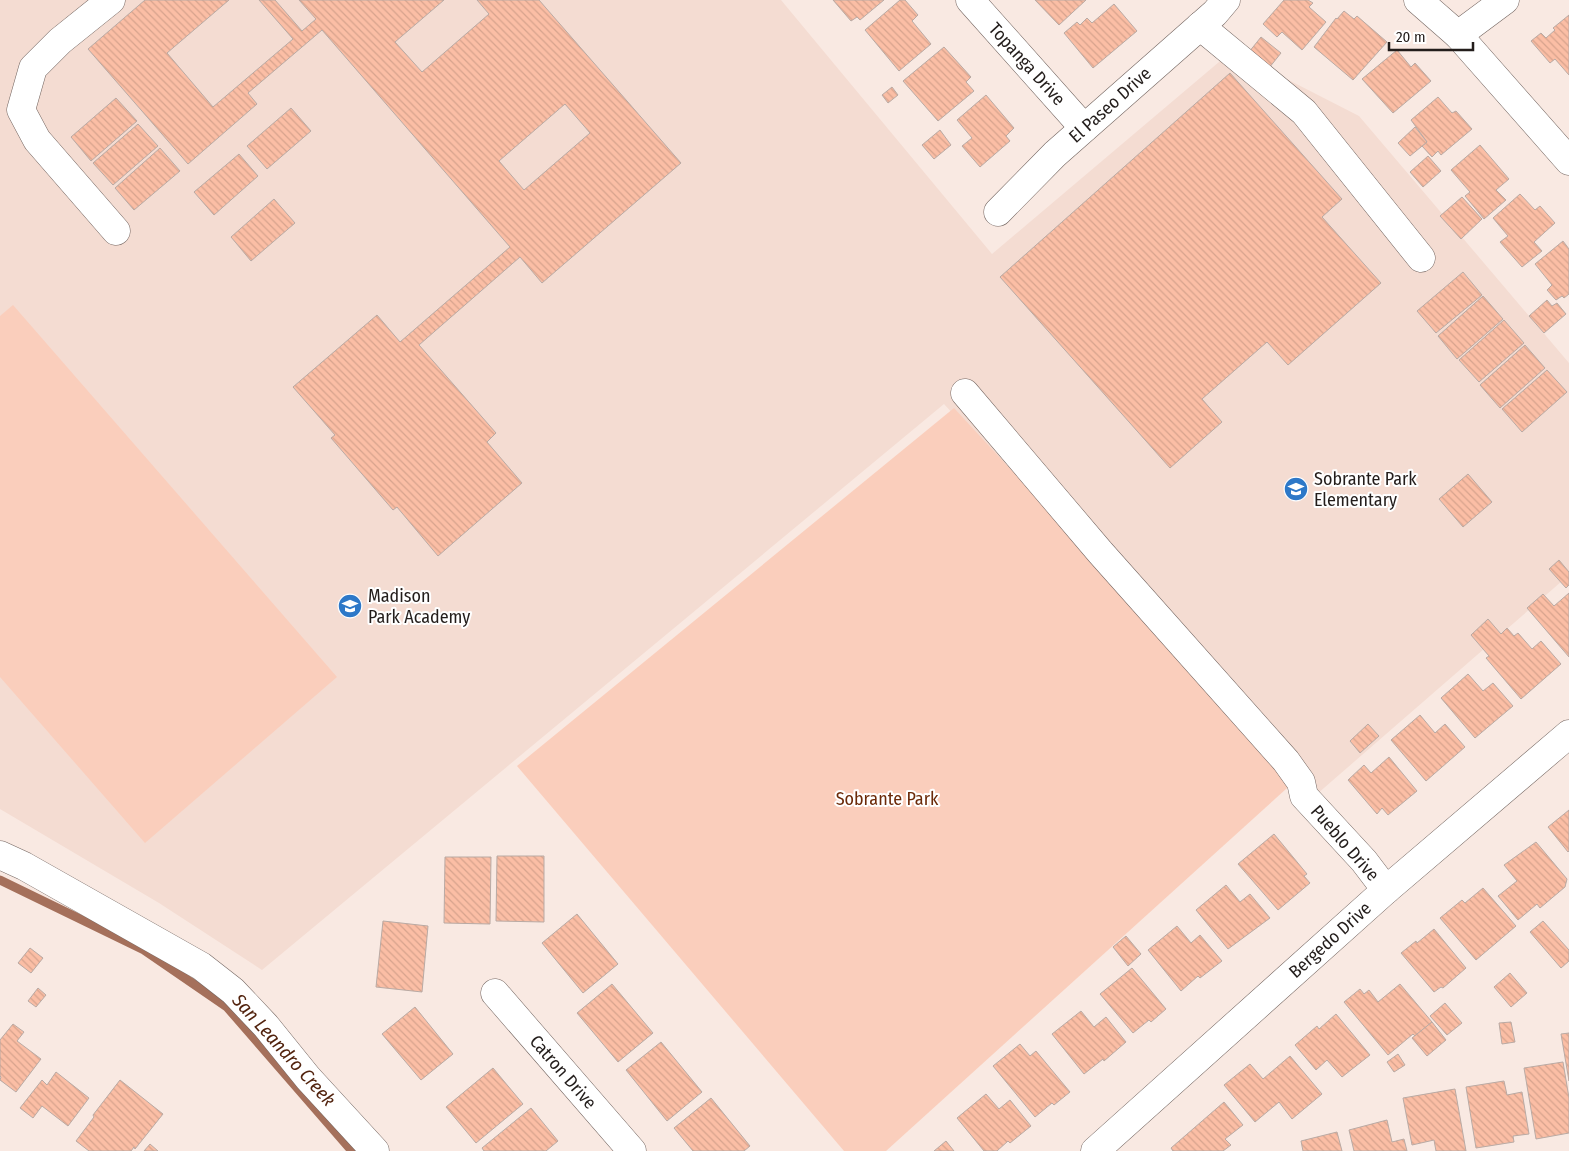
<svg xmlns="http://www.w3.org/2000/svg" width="1569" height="1151" viewBox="0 0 1569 1151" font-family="'Fira Sans Condensed',sans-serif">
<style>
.built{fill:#f4dcd2}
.green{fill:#facebc}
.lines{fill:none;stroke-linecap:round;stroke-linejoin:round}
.stream{stroke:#a5705b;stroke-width:9}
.building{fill:url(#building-back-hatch);stroke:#b9aaa4;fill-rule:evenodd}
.minor-casing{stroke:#736560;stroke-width:29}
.minor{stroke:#fff;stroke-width:28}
.labels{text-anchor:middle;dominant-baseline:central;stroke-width:4;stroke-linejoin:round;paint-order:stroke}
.street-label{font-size:18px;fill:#231d1b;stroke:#fff}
.poi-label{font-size:18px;fill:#231d1b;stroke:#fff;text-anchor:start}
.park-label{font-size:18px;fill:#6b2a09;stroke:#fff}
.water-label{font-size:19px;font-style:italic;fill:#52230e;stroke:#fff}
</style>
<defs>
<pattern id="building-back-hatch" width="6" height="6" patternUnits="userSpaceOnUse" patternTransform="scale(1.25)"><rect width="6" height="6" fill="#fbbea5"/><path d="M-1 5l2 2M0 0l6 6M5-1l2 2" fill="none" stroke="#d7a38d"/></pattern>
</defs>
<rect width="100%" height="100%" fill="#f9e9e2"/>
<path class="built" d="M0 0H781L992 254 1232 51 1359 116 1569 363V575L1309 801 944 404 262 970 159 903 0 809Z"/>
<g class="green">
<path d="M13 305 337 677 145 843 0 677V316Z"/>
<path d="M954 408 1297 779 886 1151H844L517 766Z"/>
</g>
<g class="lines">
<path class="stream" d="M0 880 144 950 227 1007 352 1151"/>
</g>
<g class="building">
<path d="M145 0H229L167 53 213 107 293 39 259 0H275L302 31 316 19 299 0H444L395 42 422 72 489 14 477 0H539L681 163 542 283 520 257 419 345 496 433 487 442 522 483 438 556 397 507 393 510 331 438 335 435 293 387 377 315 400 342 510 247 322 30 248 93 257 104 188 164 88 49ZM565 104 590 133 524 190 499 161Z"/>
<path d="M833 0H884L860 20 857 17 851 21Z"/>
<path d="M900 0H905L918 15 912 21 931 44 899 71 865 30Z"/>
<path d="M1035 0H1086L1059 25Z"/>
<path d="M1284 0H1308L1313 3 1309 7 1326 22 1302 50 1282 32 1277 37 1263 24Z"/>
<path d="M1114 4 1137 31 1093 68 1064 33 1077 22 1080 25 1087 18 1092 23Z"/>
<path d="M1344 11 1354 19 1357 16 1387 42 1353 80 1314 47 1336 18 1337 19Z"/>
<path d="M1569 15V75L1555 59 1550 63 1531 41 1541 33 1546 38 1555 30 1553 28Z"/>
<path d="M1261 37 1281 53 1269 68 1249 52Z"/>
<path d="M944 47 971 77 966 82 974 91 938 121 903 81Z"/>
<path d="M1397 50 1411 67 1415 63 1431 81 1393 113 1362 79Z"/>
<path d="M1230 73 1342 199 1322 217 1381 283 1288 365 1267 342 1202 399 1222 422 1170 468 1000 277Z"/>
<path d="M892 87 898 95 888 103 882 95Z"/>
<path d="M986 95 1014 128 1006 136 1010 141 980 167 962 146 972 138 957 120Z"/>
<path d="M1438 97 1452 113 1456 111 1472 129 1441 155 1438 151 1432 157 1422 146 1427 142 1411 120Z"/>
<path d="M116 98 137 121 91 161 71 137Z"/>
<path d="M291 108 311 131 267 169 247 146Z"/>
<path d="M138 124 158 146 113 185 93 163Z"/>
<path d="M1415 127 1427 142 1410 156 1398 143Z"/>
<path d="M940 130 951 145 934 159 922 145Z"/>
<path d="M1480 145 1509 179 1496 190 1506 200 1484 219 1465 196 1470 192 1451 170Z"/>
<path d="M160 148 180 171 134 210 115 188Z"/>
<path d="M239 154 258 176 214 215 194 192Z"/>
<path d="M1428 156 1441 171 1423 187 1410 172Z"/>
<path d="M1520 194 1535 210 1540 206 1555 223 1534 242 1542 251 1522 267 1500 242 1508 236 1493 218Z"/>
<path d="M1462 197 1482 219 1461 239 1440 216Z"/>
<path d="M274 199 295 223 251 261 231 237Z"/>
<path d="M1563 241 1569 249V294L1564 298 1562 296 1556 300 1547 290 1552 285 1535 264Z"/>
<path d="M1463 272 1482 295 1436 333 1417 311Z"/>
<path d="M1483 296 1503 319 1457 359 1438 336Z"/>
<path d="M1547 300 1552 306 1557 303 1566 314 1544 333 1529 316Z"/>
<path d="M1504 320 1524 343 1479 382 1459 360Z"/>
<path d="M1525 345 1545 368 1500 408 1480 385Z"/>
<path d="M1547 370 1567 392 1522 432 1502 409Z"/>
<path d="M1468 474 1492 502 1463 527 1439 499Z"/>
<path d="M1559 560 1569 572V585L1566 588 1549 569Z"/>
<path d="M1569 593V657L1527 608 1543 594 1554 606Z"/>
<path d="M1488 619 1501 634 1507 628 1514 636 1518 633 1532 649 1541 641 1561 664 1521 699 1486 658 1489 656 1471 635Z"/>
<path d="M1468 674 1483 691 1493 683 1513 706 1475 738 1441 698Z"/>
<path d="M1420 715 1435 733 1445 724 1465 747 1426 781 1391 740Z"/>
<path d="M1368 724 1379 736 1360 753 1350 741Z"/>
<path d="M1389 757 1417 791 1388 815 1382 808 1377 814 1348 780 1364 765 1371 773Z"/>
<path d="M1569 810V851L1568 852 1548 827Z"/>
<path d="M1274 834 1307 874 1304 876 1310 883 1278 910 1238 864Z"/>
<path d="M1536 842 1567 879 1565 887 1540 908 1537 904 1518 920 1498 896 1517 881 1504 865Z"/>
<path d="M497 856H544V922L496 921Z"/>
<path d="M445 857H491L490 924 444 923Z"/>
<path d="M1226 885 1240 902 1250 894 1270 918 1228 949 1196 910Z"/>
<path d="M1483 888 1516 926 1476 960 1440 918 1462 900 1465 903Z"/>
<path d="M577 914 618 964 583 993 542 943Z"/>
<path d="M383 921 428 926 422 992 376 987Z"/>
<path d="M1543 921 1569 950V961L1561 968 1530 932Z"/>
<path d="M1177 926 1191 943 1200 935 1222 961 1200 978 1198 976 1181 991 1148 950Z"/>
<path d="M1434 929 1466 968 1443 988 1441 987 1434 992 1401 953 1416 941 1417 943Z"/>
<path d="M1126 936 1141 954 1128 966 1113 947Z"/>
<path d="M30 948 43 958 31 973 18 963Z"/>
<path d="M1132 968 1166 1009 1151 1022 1149 1020 1133 1033 1100 994Z"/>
<path d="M1510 973 1527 993 1511 1007 1494 987Z"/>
<path d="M612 984 653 1033 618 1062 577 1013Z"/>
<path d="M1400 984 1432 1022 1415 1036 1413 1034 1388 1055 1344 1002 1360 989 1364 994 1369 990 1378 1002Z"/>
<path d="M38 988 46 995 36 1007 28 1001Z"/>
<path d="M1445 1003 1462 1023 1447 1035 1430 1016Z"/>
<path d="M415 1007 453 1054 421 1080 382 1034Z"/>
<path d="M1081 1011 1094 1027 1106 1017 1126 1042 1104 1061 1103 1059 1084 1074 1052 1034Z"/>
<path d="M1336 1014 1370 1055 1342 1077 1327 1060 1316 1070 1295 1045 1317 1026 1319 1029Z"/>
<path d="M1432 1022 1446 1040 1427 1056 1412 1038Z"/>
<path d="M1511 1022 1515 1042 1502 1044 1499 1023Z"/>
<path d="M13 1024 24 1032 17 1041 41 1059 16 1092 0 1080 1 1077 0 1076V1040Z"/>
<path d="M1569 1033V1081L1561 1034Z"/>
<path d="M661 1042 702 1092 667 1121 626 1070Z"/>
<path d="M1020 1044 1030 1056 1036 1051 1070 1092 1054 1105 1052 1103 1035 1117 993 1066Z"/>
<path d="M1398 1054 1405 1065 1394 1072 1387 1062Z"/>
<path d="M1290 1056 1322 1094 1292 1119 1279 1102 1255 1122 1224 1085 1250 1064 1263 1079Z"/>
<path d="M1563 1062 1569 1098V1133L1536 1139 1524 1068Z"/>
<path d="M493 1068 523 1104 476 1143 446 1107Z"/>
<path d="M56 1072 89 1098 68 1126 42 1106 33 1118 20 1108 42 1080 47 1085Z"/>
<path d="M120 1080 163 1114 135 1149 134 1147 131 1151H89L76 1141 94 1117 93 1115Z"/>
<path d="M1504 1081 1507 1095 1522 1092 1529 1134 1513 1136 1514 1142 1476 1148 1466 1087Z"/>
<path d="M1455 1089 1466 1151H1436L1434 1140 1412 1145 1403 1098Z"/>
<path d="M986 1094 999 1109 1010 1100 1031 1126 1010 1143 1008 1141 997 1151H984L957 1118Z"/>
<path d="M711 1098 750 1146 744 1151H693L674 1128Z"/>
<path d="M1224 1102 1243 1125 1225 1139 1231 1145 1223 1151H1173L1171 1148Z"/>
<path d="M531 1108 558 1141 546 1151H484L482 1148Z"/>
<path d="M1387 1120 1392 1142 1404 1139 1407 1151H1354L1349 1130Z"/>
<path d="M1337 1132 1342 1151H1303L1301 1141Z"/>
<path d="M946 1141 954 1151H934Z"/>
<path d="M150 1144 158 1151H144Z"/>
</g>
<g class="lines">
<g class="minor-casing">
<g id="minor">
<path d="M111 0 60 41 33 68 21 110 37 140 116 231"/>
<path d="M970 0 1084 128"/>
<path d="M1418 0 1458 35 1569 161"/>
<path d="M1200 26 1304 112 1421 258"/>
<path d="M1458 35 1505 0"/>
<path d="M998 212 1055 154 1215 13 1226 0"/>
<path d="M965 393 1100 552 1286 761 1301 782 1304 796 1364 861 1386 890"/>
<path d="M0 855 24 866 201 966 233 991 266 1026 308 1078 375 1151"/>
<path d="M495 993 632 1151"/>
<path d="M1095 1151 1386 890 1569 734"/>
</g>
</g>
<use href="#minor" class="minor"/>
</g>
<defs>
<g id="school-disc" transform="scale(1.25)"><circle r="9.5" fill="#2d78c8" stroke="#fff"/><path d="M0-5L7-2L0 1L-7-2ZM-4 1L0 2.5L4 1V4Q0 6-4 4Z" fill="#fff"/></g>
</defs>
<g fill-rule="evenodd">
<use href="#school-disc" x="1296" y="489"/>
<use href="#school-disc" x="350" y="606"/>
</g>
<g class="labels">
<g class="street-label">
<text transform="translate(1027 64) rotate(48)">Topanga Drive</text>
<text transform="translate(1110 105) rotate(-42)">El Paseo Drive</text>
<text transform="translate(1345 843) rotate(49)">Pueblo Drive</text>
<text transform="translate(1330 940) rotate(-42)">Bergedo Drive</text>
<text transform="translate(563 1072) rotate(49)">Catron Drive</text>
</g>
<g class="poi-label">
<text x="1314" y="479">Sobrante Park<tspan x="1314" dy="21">Elementary</tspan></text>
<text x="368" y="596">Madison<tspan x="368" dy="21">Park Academy</tspan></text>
</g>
<g class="park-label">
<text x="887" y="799">Sobrante Park</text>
</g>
<g class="water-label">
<text transform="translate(284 1050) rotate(48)">San Leandro Creek</text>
</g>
</g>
<path d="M1389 42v8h84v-8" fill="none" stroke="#231d1b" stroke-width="2.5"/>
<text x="1396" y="42" font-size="15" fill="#231d1b" stroke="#ffffff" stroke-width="4" paint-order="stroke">20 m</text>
</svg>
